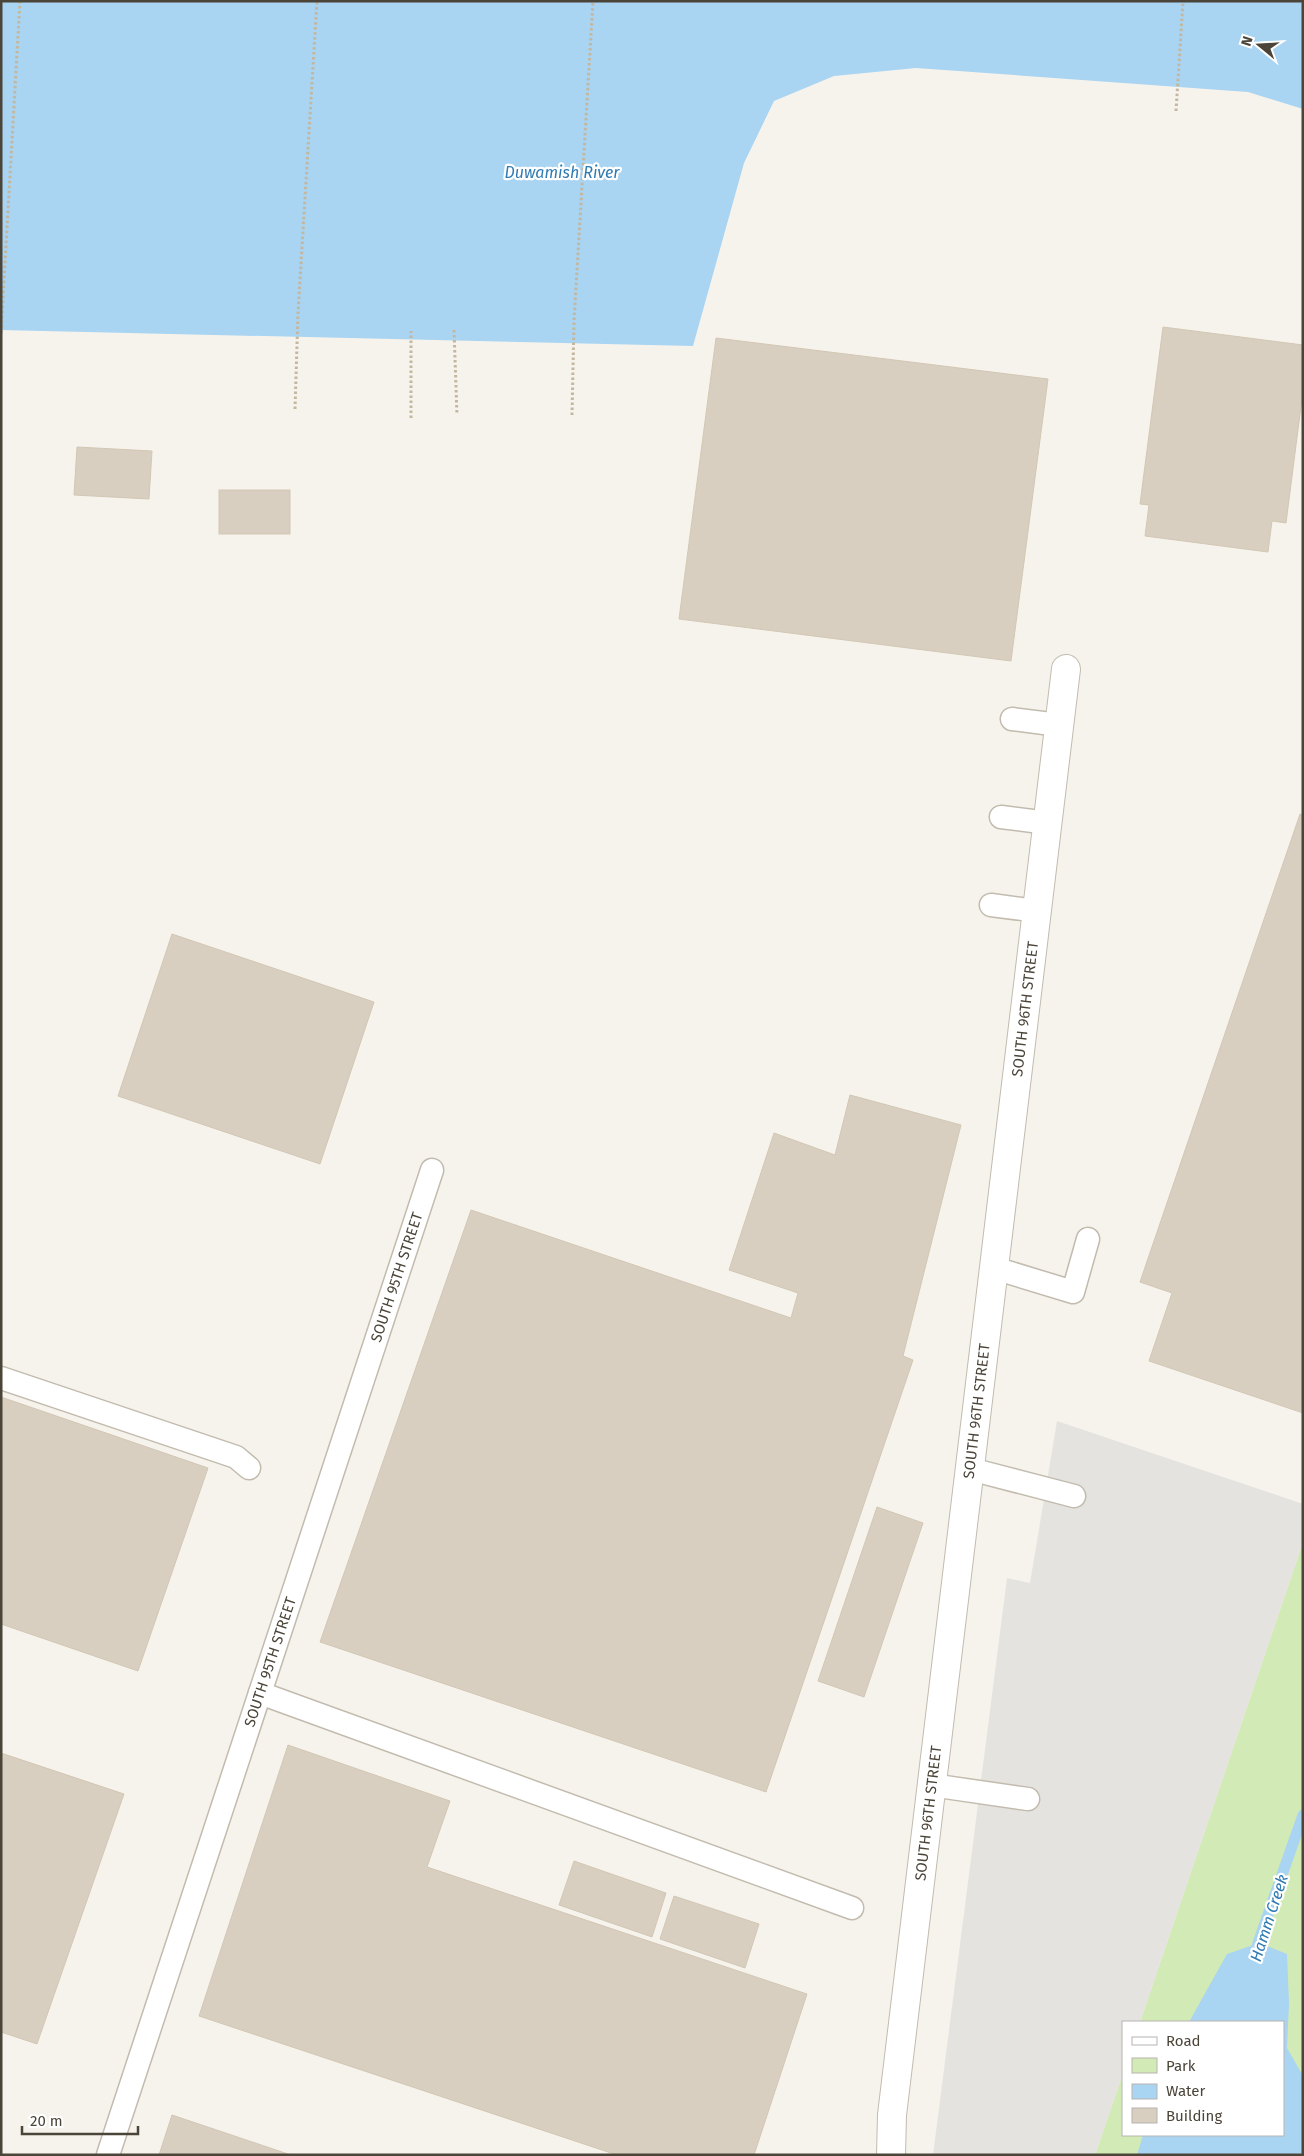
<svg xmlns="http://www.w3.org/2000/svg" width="1304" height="2156" viewBox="0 0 1304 2156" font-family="'Fira Sans',sans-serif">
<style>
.green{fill:#d2eab5}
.parking{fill:#e5e3e0}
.water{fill:#a9d4f2}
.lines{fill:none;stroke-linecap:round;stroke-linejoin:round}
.stream{stroke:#a9d4f2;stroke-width:11}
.building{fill:#d8cfc1;stroke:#d3c7b4}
.service-casing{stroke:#c2bbae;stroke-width:25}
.minor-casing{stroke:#c2bbae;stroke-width:30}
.path{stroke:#c4b79f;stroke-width:3;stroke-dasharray:2.5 2.5;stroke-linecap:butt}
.service{stroke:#fff;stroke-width:22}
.minor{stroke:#fff;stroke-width:28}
.labels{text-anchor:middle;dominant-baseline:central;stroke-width:4.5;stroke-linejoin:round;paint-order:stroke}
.street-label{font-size:15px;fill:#4b4439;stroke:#fff}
.water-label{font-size:16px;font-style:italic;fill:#2e7ab2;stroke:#fff}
</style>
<rect width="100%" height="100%" fill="#f6f3ec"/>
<path class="green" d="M1303 1542V2155H1095L1123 2073V2135H1283V2022H1140Z"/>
<path class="parking" d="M1057 1421 1303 1504V1542L1140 2022H1123V2073L1095 2155H933L1007 1578 1030 1583Z"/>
<g class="water">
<path d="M1 1H1303V109L1248 92 916 68 834 76 774 101 744 163 693 346 1 330Z"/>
<path d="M1259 1943 1287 1954 1289 2004 1287 2048 1303 2076V2155H1137L1143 2135H1283V2022H1189L1227 1954Z"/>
</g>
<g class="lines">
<path class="stream" d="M1255 1957 1258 1943 1303 1815"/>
</g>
<g class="building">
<path d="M1163 327 1303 345V391L1286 523 1272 521 1268 552 1145 536 1149 505 1140 504Z"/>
<path d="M716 338 1048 379 1011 661 679 619Z"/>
<path d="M77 447 152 451 149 499 74 495Z"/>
<rect x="219" y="490" width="71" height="44"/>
<path d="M1300 814 1303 815V1413L1149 1361 1172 1293 1140 1282Z"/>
<path d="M172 934 374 1002 320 1164 118 1096Z"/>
<path d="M850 1095 961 1125 903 1356 913 1360 766 1792 320 1642 471 1210 791 1318 798 1293 729 1270 774 1133 835 1155Z"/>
<path d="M1 1397 208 1468 138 1671 1 1624Z"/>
<path d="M877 1507 923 1523 864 1697 818 1681Z"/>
<path d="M288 1745 450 1801 427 1867 807 1994 754 2155H617L199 2016Z"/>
<path d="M1 1753 124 1794 37 2044 1 2032Z"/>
<path d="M574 1861 666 1893 652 1937 559 1905Z"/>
<path d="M674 1896 759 1924 745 1968 660 1939Z"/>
<path d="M172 2115 291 2155H159Z"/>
</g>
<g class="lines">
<g class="service-casing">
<g id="service">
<path d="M1012 719 1059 725"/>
<path d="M1001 817 1048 823"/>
<path d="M991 905 1037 911"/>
<path d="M994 1268 1073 1292 1088 1239"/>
<path d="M1 1378 236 1457 249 1468"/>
<path d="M970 1469 1074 1496"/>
<path d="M260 1693 852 1908"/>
<path d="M931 1785 1028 1799"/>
<path id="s1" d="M108 2155 432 1170"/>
</g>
</g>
<g class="minor-casing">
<g id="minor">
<path id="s2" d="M891 2155 892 2115 1066 669"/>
</g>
</g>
<g class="path">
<path d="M1176 111 1183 1"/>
<path d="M454 330 457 415"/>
<path d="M1 333 20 1"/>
<path d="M295 409 298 313 317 1"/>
<path d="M572 415 574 321 593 1"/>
<path d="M411 418V331"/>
</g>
<use href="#service" class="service"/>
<use href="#minor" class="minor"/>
</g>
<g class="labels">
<g class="street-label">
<text stroke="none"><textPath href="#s2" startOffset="1154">SOUTH 96TH STREET</textPath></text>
<text stroke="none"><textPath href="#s1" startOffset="924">SOUTH 95TH STREET</textPath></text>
<text stroke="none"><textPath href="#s2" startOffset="749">SOUTH 96TH STREET</textPath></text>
<text stroke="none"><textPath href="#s1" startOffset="519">SOUTH 95TH STREET</textPath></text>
<text stroke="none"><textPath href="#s2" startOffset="344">SOUTH 96TH STREET</textPath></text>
</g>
<g class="water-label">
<text x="562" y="172">Duwamish River</text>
<text transform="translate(1269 1918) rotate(-72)">Hamm Creek</text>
</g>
</g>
<rect width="1304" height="2156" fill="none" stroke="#4b4439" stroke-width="5"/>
<rect x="1122" y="2021" width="162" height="115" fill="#ffffff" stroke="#b7b4b0"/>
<rect x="1132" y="2037" width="25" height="8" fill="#ffffff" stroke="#b7b4b0"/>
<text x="1166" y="2046" font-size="15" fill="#4b4439">Road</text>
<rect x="1132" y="2058" width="25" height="15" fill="#d2eab5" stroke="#b7b4b0"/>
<text x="1166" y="2071" font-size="15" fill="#4b4439">Park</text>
<rect x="1132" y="2084" width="25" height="15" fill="#a9d4f2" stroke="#b7b4b0"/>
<text x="1166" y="2096" font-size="15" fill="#4b4439">Water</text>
<rect x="1132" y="2108" width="25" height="15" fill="#d8cfc1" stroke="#b7b4b0"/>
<text x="1166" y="2121" font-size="15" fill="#4b4439">Building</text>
<g transform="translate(1259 45) rotate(288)" stroke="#ffffff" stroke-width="4" paint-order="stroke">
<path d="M0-4L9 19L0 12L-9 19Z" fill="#4b4439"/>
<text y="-8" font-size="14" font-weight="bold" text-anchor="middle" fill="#4b4439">N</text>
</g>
<path d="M22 2126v8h116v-8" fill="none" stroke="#4b4439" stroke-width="2.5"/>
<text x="30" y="2126" font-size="15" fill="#4b4439" stroke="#ffffff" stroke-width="4" paint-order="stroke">20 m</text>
</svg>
